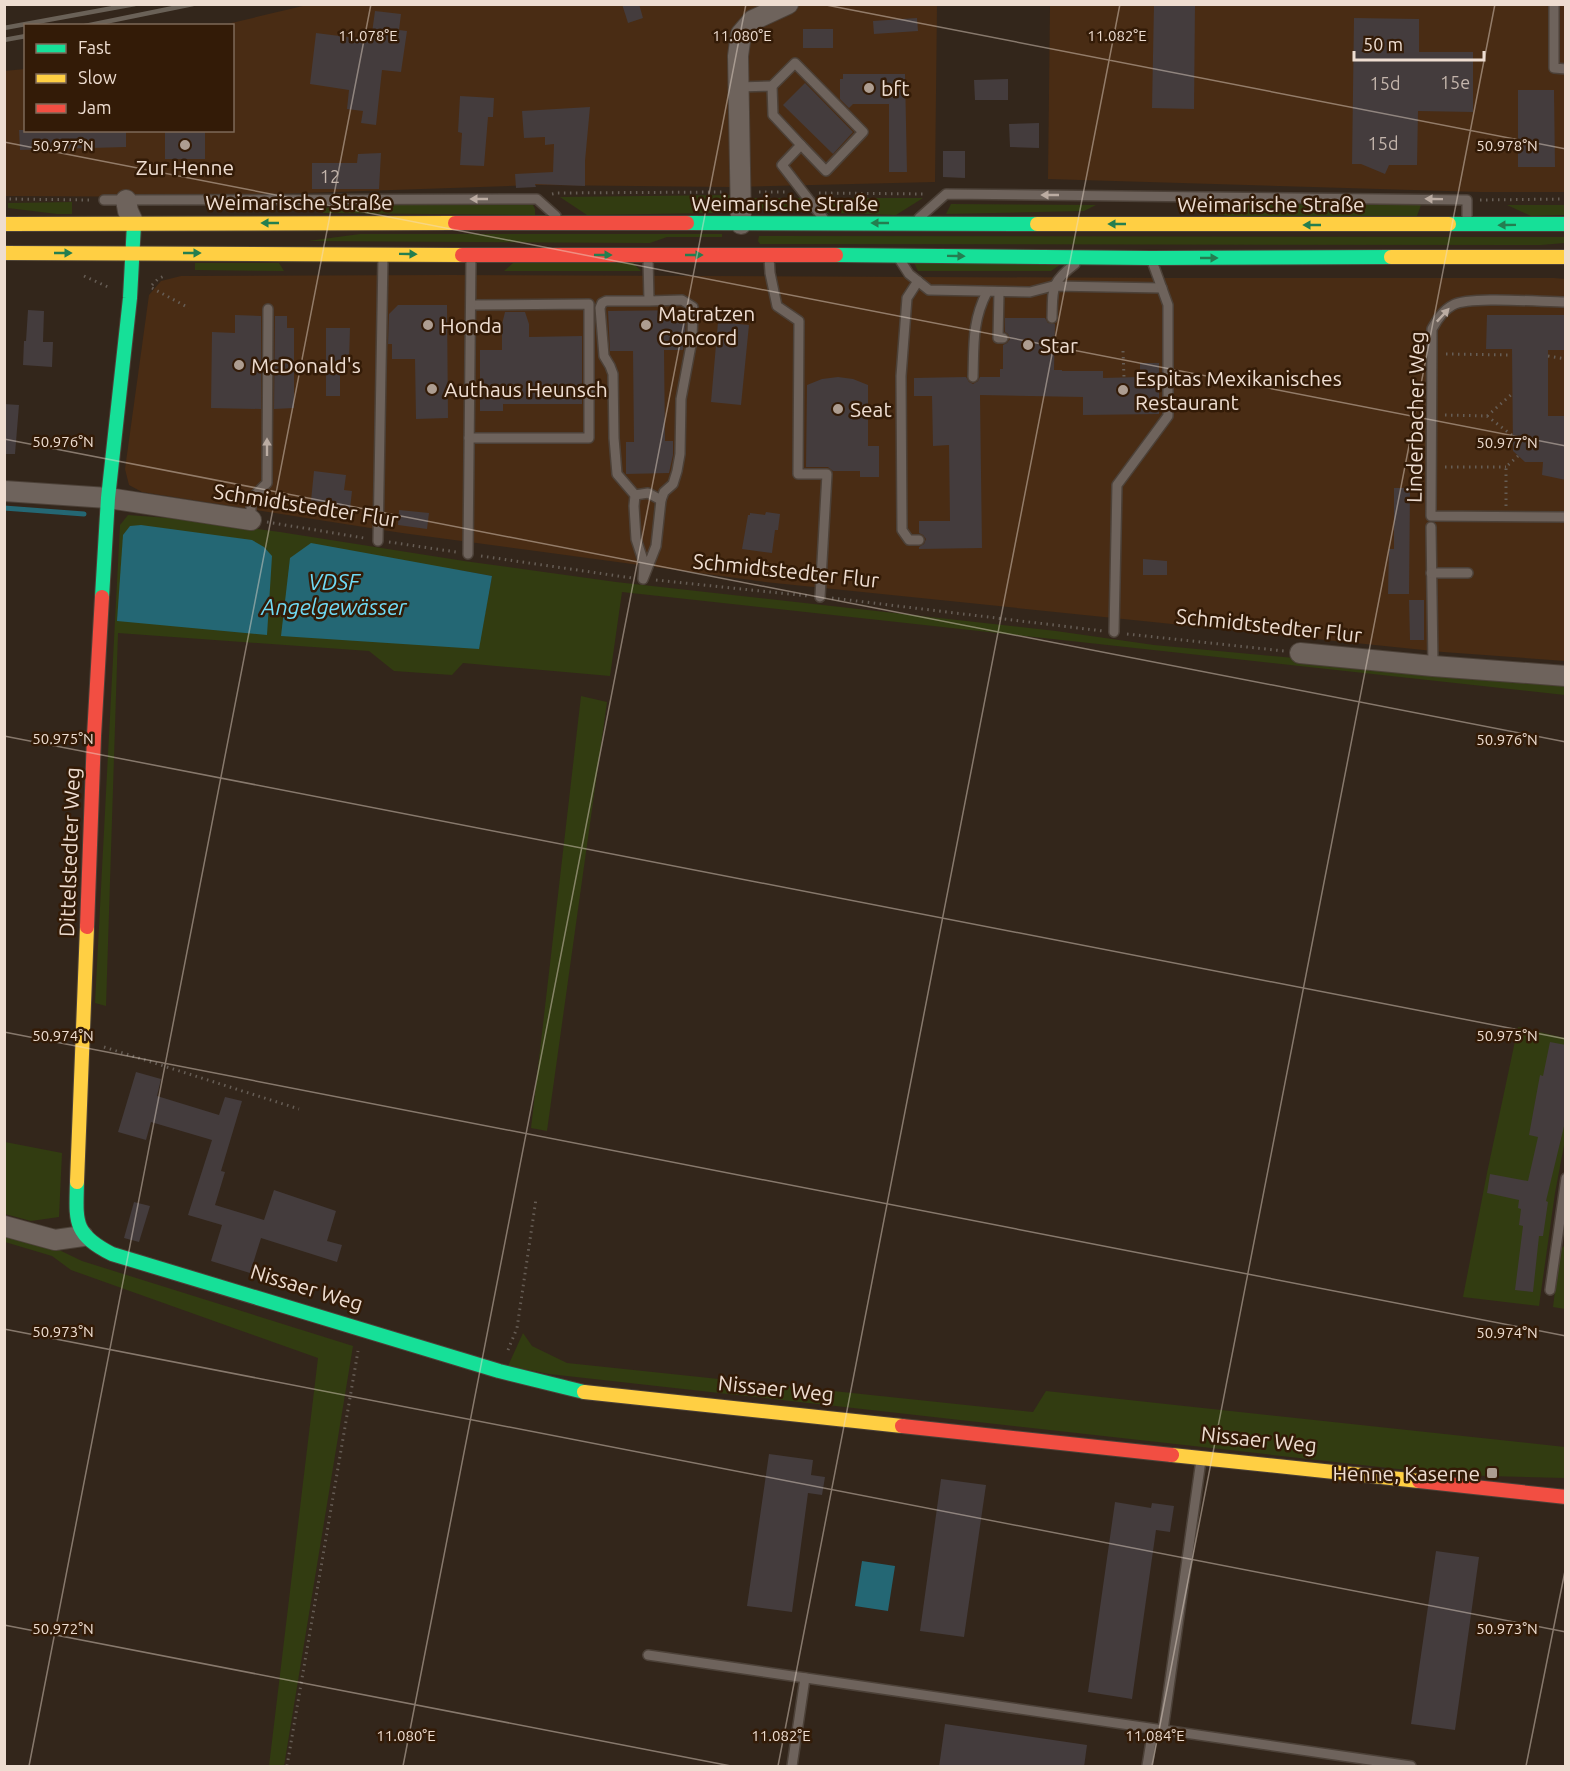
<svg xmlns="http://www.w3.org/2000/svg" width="1570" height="1771" viewBox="0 0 1570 1771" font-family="Ubuntu,sans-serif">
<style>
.built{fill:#492c14}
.green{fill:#323c11;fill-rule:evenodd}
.water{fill:#246774}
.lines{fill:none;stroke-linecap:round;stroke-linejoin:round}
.stream{stroke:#246774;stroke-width:5}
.building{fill:#443c3d}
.lane-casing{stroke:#4c4138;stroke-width:12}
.street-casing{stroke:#4c4138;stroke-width:22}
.fast-casing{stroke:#4c4138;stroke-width:16}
.slow-casing{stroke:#4c4138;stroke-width:16}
.jam-casing{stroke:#4c4138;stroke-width:16}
.path{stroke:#665d55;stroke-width:3;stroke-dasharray:1.5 4.5;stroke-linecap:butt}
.lane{stroke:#6e635c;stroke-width:9}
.street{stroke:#6e635c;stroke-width:20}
.fast{stroke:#16e098;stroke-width:14}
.slow{stroke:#ffcf43;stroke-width:14}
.jam{stroke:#f24e42;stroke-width:14}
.rail{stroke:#6a6157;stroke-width:4.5}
.oneway{fill:#bbaca2}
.oneway2{fill:#247e50}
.ticks{fill:none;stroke:#eeddd1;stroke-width:1.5;stroke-opacity:0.45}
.poi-dot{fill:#ad9d91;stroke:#331b07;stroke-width:2}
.labels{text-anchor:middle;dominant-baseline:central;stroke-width:5;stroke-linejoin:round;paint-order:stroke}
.number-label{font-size:18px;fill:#c4b5ac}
.poi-label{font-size:21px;fill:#eeddd1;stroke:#331b07;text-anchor:start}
.street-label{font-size:21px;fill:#eeddd1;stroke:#331b07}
.water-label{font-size:22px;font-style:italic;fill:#70dbf6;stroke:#331b07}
.ticks-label{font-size:15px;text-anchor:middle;fill:#eeddd1;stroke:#331b07;stroke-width:5;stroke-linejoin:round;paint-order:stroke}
</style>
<rect width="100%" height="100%" fill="#33261b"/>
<g class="built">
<path d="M307 5H937L935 182 731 187 538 185 192 197 5 196 4 71 25 69 26 130H232V26L223 25Z"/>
<path d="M1050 5H1565V192H1480L1048 179Z"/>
<path d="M448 275 1166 278H1554L1566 279 1565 661 1443 652 765 582 402 533 142 492 129 485 125 469 149 295 161 281 181 276Z"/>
</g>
<g class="green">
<path d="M733 195C728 204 723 208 714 213L587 215 560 197Z"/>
<path d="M752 198H923L896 215 769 211 759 207Z"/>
<path d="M72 202V214H57L8 208V203Z"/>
<path d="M524 203 533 205 535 209V215L323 213V209L341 204Z"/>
<path d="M951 204 1096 205 1084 211 946 214Z"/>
<path d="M1184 204 1421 205 1417 216H1229L1183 209Z"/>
<path d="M1507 205H1565V215L1531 216Z"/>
<path d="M360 234H722V237H667L650 243 308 241Z"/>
<path d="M759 236 1566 237 1565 243 1541 245 760 244 758 241Z"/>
<path d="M195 263H279L284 271 195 270Z"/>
<path d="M513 263H633L641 271H504Z"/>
<path d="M914 263 1061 264 1051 271H918Z"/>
<path d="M128 515 182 519 280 532 464 561 616 582 1056 631 1154 645 1565 683V695L622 592 610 676 463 663 452 675 394 671 369 651 118 633 106 1006 95 1003 120 525ZM458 570 492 576 478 649Z"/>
<path d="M581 696 607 702 547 1131 531 1128Z"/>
<path d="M1518 1027 1565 1038V1140L1555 1193 1539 1306 1463 1297 1487 1173Z"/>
<path d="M5 1142 62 1153 59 1217 31 1221 5 1214Z"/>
<path d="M4 1234 57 1249 82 1261 353 1346 284 1766H269L318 1358 71 1270 52 1256 5 1242Z"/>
<path d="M1565 1245V1309L1553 1307 1560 1250Z"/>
<path d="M523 1333 532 1346 567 1363 1033 1412 1046 1391 1565 1447V1478L1452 1475 549 1374 508 1366Z"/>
</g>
<g class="water">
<path d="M141 525 252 540 264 547 272 556 267 635 117 621 123 535 130 526Z"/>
<path d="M311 543 492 576 479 649 281 636 290 558Z"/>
<path d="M862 1561 895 1566 888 1611 855 1606Z"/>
</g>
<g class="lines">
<path class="stream" d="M4 508 84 514"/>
</g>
<g class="building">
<path d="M622 4H639L643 18 628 23Z"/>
<path d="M1154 4H1195L1194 109 1152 108Z"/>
<path d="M375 11 401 14 399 30 407 31 401 72 382 70 376 125 361 123 363 111 347 109 349 90 310 84 316 33 371 40Z"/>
<path d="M917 18 918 31 874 34 873 21Z"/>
<path d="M1354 18 1419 19V52H1473V112L1418 111 1417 165H1389L1385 174 1361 164H1352Z"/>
<rect x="803" y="29" width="30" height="19"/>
<path d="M843 74H905L907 172H889V104H853L849 108 840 99V79H843Z"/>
<path d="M1008 79V100H975L974 80Z"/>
<path d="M805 83 853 132 833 154 783 105Z"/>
<path d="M1518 90H1554L1555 167H1518Z"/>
<path d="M460 96 494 98 493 117H488L484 166 460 165 462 133 458 132Z"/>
<path d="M590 107 585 161V186L535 184 536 187 516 188 515 174 553 172 554 144 545 145V137L524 138 522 111Z"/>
<path d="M1039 123V148L1010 147 1009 124Z"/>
<path d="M19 130H126V147L20 150Z"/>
<rect x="165" y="130" width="40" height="29"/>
<path d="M943 151H965V178L943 177Z"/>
<path d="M381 153 379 189H312V163H357L358 154Z"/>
<path d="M398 305H447L448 418 416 419 415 359H392V344H388L389 314Z"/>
<path d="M28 310 44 311 43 342H53L52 367 23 365 24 341H26Z"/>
<path d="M686 310 685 339 683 350H664L665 441H673V455L669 473 626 474V442H634L633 351H610L608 311Z"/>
<path d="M505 312H525L529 324V337L582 336V404H503V411H480V350H502V324Z"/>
<path d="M235 315 261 316V409L211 408 212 332 235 333Z"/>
<path d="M1487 315H1566V350H1548V416H1566V480L1542 475 1543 462H1525L1513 451 1512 349H1486Z"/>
<path d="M275 316H287V328H294V408L274 409Z"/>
<path d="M1005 318H1045L1048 323 1055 324 1054 370H1062V371H1103V378L1140 377V363H1159V414L1083 415V397L980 395 982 548 919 549V547L924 544 926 539 923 535 919 533V521H950L949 445 933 446 932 396H914V378L966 377 969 382 973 384 978 381 980 377H1000V369H1003V345L1007 343 1010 339 1008 334 1005 332Z"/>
<path d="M718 322 749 325 741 405 711 402Z"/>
<path d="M326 328H350L349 361H340V396H326Z"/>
<path d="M838 377 853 379 868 385V446H879V477H860V471H833L828 467H806L807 385 822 379Z"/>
<path d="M4 404 19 405 15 454H4Z"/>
<path d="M314 471 346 475 344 490 352 491 350 509 333 507V503L311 501Z"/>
<path d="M1394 488H1410L1409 594H1388L1389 549H1394Z"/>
<path d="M399 510 429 513 427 529 398 525Z"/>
<path d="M766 512 780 514 778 530H775L772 553 742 549 748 515H750V513L765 515Z"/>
<path d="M1143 559 1167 561V575H1143Z"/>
<path d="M1409 600H1424V640H1410Z"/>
<path d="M1550 1042 1566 1045V1118L1546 1201 1548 1202 1543 1236H1539L1533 1292 1515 1290 1523 1226 1519 1225 1521 1209 1518 1208 1519 1200 1487 1193 1490 1174 1528 1181 1538 1137 1529 1135 1540 1075 1543 1076Z"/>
<path d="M136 1072 161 1079 157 1096 219 1115 225 1097 242 1101 221 1171 225 1172 215 1205 264 1220 274 1190 336 1211 327 1241 342 1245 337 1262 261 1238 250 1273 211 1261 222 1225 188 1215 212 1140 151 1122 146 1140 118 1132Z"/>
<path d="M134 1202 150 1206 139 1242 124 1238Z"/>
<path d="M769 1454 813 1460 811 1475 825 1477 822 1495 808 1493 792 1612 747 1606Z"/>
<path d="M941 1479 986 1485 964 1637 920 1631Z"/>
<path d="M1115 1502 1151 1508 1152 1503 1174 1506 1170 1532 1156 1530 1132 1699 1088 1692Z"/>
<path d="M1436 1551 1479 1557 1455 1730 1411 1724Z"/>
<path d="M945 1724 1087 1745 1084 1767H939Z"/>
</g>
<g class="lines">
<g class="lane-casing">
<g id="lane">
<path d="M1554 4V68L1566 69"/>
<path d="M772 86 795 63 863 132 826 171 801 145"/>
<path d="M738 87 772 86 773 115 801 145 782 165 823 218"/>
<path d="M104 200 537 199 556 216"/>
<path d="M919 218 946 194 1467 200V223"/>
<path d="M769 257 770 273 777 306 799 321 798 474H827L820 597"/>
<path d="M648 258 649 301H606L602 303 600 308 604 356 610 366 613 374 614 438 617 474 635 495 634 506 636 539 644 563 643 579 656 546 661 500 664 492 673 484 677 471 680 454 681 399 692 340 693 307 682 300 649 301"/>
<path d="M900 260 909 274 929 290 1030 292 1053 286 1162 288"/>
<path d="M918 281 907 298 901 376 902 530 909 540H919"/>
<path d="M999 292 998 338H1003"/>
<path d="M1566 302C1542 302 1470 296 1453 305 1443 310 1437 320 1432 329L1431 516 1566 517"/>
<path d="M1052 318C1053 289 1050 283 1075 264"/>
<path d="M973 377C974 345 972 321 987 292"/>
<path d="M469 438H589V304L471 305"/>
<path d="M635 495 648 493 661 500"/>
<path d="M251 520V499L267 483 268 309"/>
<path d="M1431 527 1433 666"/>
<path d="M378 541 383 256"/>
<path d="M468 554 471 256"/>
<path d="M1431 573H1468"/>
<path d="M1114 632 1117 485 1168 416V305L1152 261"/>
<path d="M1550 1290 1566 1178"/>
<path d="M648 1655 1411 1766"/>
<path d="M1163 1730 1201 1460"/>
<path d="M792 1766 805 1678"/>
<path d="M1147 1766 1153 1729"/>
</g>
</g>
<g class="street-casing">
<g id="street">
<path d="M126 200 128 211 134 224"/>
<path d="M741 224 738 56 741 34 753 20 788 4"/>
<path d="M4 491 108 498 251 520"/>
<path d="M1300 653 1433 666 1566 676"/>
<path d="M4 1226 55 1240 83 1236"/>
</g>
</g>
<g class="fast-casing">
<g id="fast">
<path d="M687 223 1037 224"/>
<path d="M1449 224H1566"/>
<path d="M836 255 1151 258 1391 257"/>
<path d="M102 597 108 498 130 298 134 224"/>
<path d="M77 1182C76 1222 73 1234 112 1254L499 1371 584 1392"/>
</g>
</g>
<g class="slow-casing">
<g id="slow">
<path d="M4 224 455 223"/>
<path d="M1037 224H1449"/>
<path d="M4 253 462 255"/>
<path d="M1391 257H1566"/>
<path d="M77 1182 87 927"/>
<path d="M584 1392 902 1426"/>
<path d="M1172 1455 1419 1481"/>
</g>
</g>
<g class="jam-casing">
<g id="jam">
<path d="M455 223H687"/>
<path d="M462 255H836"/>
<path d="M87 927 94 736 102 597"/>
<path d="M902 1426 1172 1455"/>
<path d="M1419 1481 1566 1497"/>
</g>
</g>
<g class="path">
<path d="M759 192H788"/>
<path d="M819 193 926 194"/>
<path d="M552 194 557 193 722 192"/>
<path d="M1480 200 1566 199"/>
<path d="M4 201 8 199 91 200"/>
<path d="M84 276 108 287"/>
<path d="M152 285 158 279 164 276"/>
<path d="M152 288 189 308"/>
<path d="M1123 351 1124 377"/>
<path d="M1446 354 1512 355"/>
<path d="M1548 356 1566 359"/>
<path d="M1445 415 1487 416 1513 436"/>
<path d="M1487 416 1513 393"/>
<path d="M1445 467H1506"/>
<path d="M1506 506V467L1518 456"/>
<path d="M267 522 364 538"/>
<path d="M389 542 456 552"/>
<path d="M481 556 632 578"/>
<path d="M656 580 808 596"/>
<path d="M832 598 1103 631"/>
<path d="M1127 634 1284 651"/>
<path d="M104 1047 299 1109"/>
<path d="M508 1350 517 1328 536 1199"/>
<path d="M287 1766 358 1351"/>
</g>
<use href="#lane" class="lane"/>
<use href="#street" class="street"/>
<use href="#fast" class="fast"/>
<use href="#slow" class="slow"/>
<use href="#jam" class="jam"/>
<g class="rail">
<path d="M85 26 193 4"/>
<path d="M4 28 135 4"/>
<path d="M4 40 26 36"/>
</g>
</g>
<defs><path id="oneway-solid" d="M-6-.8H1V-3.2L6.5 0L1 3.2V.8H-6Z" transform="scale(1.5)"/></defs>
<g class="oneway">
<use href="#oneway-solid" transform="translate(1050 195) rotate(-180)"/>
<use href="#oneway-solid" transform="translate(479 199) rotate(180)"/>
<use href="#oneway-solid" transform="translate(1434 199) rotate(-179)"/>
<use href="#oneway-solid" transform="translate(1443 315) rotate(-47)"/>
<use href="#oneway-solid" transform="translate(267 447) rotate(-90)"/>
</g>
<g class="oneway2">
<use href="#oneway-solid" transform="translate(270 223) rotate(180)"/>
<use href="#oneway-solid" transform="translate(880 223) rotate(180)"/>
<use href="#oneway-solid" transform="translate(1117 224) rotate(-180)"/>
<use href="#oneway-solid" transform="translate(1312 225) rotate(-180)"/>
<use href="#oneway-solid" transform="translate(1507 225) rotate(179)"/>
<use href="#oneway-solid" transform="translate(63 253)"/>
<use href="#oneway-solid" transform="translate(192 253)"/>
<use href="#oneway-solid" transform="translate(408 254) rotate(1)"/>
<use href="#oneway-solid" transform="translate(603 255)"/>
<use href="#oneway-solid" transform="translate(694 255)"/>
<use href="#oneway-solid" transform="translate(956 256) rotate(1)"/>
<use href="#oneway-solid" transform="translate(1209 258)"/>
</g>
<path class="ticks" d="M821 4 1566 149M4 142 1566 446M4 439 1566 742M4 736 1566 1039M4 1032 1566 1336M4 1329 1566 1632M4 1625 731 1766M29 1766 371 4M403 1766 746 4M778 1766 1120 4M1152 1766 1495 4M1526 1766 1566 1566"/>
<g class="poi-dot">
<circle cx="869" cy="88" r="6"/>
<circle cx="185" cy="145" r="6"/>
<circle cx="428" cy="325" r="6"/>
<circle cx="646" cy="325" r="6"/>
<circle cx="1028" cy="345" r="6"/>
<circle cx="239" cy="365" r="6"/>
<circle cx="432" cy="389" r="6"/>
<circle cx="1123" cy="390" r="6"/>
<circle cx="838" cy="409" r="6"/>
<rect x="1486" y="1467" width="12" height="12" rx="3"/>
</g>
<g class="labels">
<g class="number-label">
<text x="1455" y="82">15e</text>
<text x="1385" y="83">15d</text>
<text x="1383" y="143">15d</text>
<text x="330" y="176">12</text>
</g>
<g class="poi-label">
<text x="881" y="88">bft</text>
<text x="185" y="167" text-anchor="middle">Zur Henne</text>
<text x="658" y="313">Matratzen<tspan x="658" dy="24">Concord</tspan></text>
<text x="440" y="325">Honda</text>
<text x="1040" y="345">Star</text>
<text x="251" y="365">McDonald's</text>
<text x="1135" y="378">Espitas Mexikanisches<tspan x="1135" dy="24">Restaurant</tspan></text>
<text x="444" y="389">Authaus Heunsch</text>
<text x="850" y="409">Seat</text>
<text x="1480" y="1473" text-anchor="end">Henne, Kaserne</text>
</g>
<g class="street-label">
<text x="299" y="202">Weimarische Straße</text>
<text x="785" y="203">Weimarische Straße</text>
<text x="1271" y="204">Weimarische Straße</text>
<text transform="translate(1415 417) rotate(-89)">Linderbacher Weg</text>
<text transform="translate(306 505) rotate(9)">Schmidtstedter Flur</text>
<text transform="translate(786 570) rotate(6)">Schmidtstedter Flur</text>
<text transform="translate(1269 625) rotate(6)">Schmidtstedter Flur</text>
<text transform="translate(69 852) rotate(-88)">Dittelstedter Weg</text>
<text transform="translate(307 1287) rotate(17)">Nissaer Weg</text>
<text transform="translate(776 1388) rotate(6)">Nissaer Weg</text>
<text transform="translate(1259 1439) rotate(6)">Nissaer Weg</text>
</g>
<g class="water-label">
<text x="334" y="581">VDSF<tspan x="334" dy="25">Angelgewässer</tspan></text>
</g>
</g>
<g class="ticks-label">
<text x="368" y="41">11.078°E</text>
<text x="742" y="41">11.080°E</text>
<text x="1117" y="41">11.082°E</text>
<text x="63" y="151">50.977°N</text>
<text x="1507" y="151">50.978°N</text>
<text x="63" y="447">50.976°N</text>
<text x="1507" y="448">50.977°N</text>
<text x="63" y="744">50.975°N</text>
<text x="1507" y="745">50.976°N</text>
<text x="63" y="1041">50.974°N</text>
<text x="1507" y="1041">50.975°N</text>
<text x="63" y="1337">50.973°N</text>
<text x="1507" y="1338">50.974°N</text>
<text x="63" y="1634">50.972°N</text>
<text x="1507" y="1634">50.973°N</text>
<text x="406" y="1741">11.080°E</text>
<text x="781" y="1741">11.082°E</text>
<text x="1155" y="1741">11.084°E</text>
</g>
<rect width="1570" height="1771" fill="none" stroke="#eeddd1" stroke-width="12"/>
<rect x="24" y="24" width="210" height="108" fill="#331b07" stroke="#7e6958" stroke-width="1.5"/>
<rect x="36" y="44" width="30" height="9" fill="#16e098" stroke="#7e6958" stroke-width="1.5"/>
<text x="78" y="54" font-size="18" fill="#eeddd1">Fast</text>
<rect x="36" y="74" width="30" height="9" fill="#ffcf43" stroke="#7e6958" stroke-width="1.5"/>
<text x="78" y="84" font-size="18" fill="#eeddd1">Slow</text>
<rect x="36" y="104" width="30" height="9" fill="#f24e42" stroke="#7e6958" stroke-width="1.5"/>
<text x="78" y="114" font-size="18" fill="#eeddd1">Jam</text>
<path d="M1354 51v9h130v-9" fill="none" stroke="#eeddd1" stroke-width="3"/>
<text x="1363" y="51" font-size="18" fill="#eeddd1" stroke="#331b07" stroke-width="4.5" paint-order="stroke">50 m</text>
</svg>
